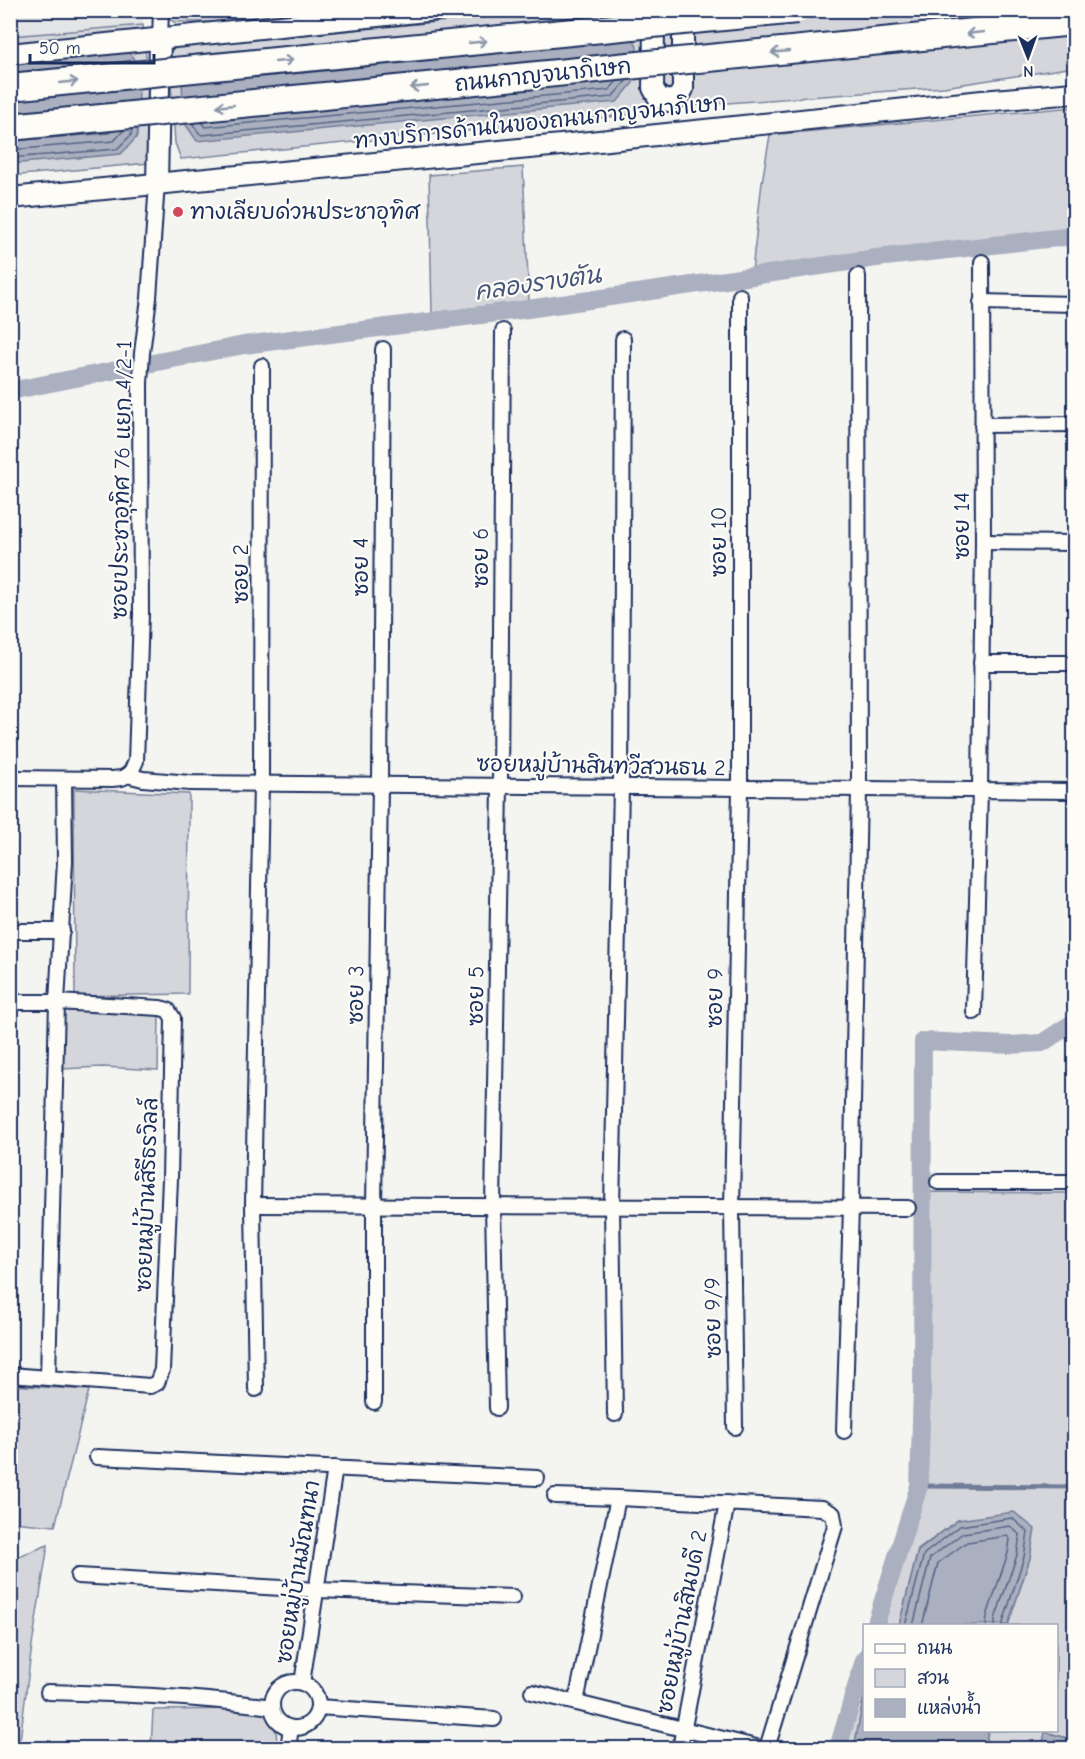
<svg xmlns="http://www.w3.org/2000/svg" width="1085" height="1759" viewBox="0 0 1085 1759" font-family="'Comic Neue','Playpen Sans Thai',sans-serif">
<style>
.built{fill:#e4e5e6}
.green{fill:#d4d6db;stroke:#78829c;stroke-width:1.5}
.water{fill:#aab0bf;stroke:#717c98;stroke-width:1.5}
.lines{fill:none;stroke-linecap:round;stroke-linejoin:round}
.shore{stroke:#546385;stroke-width:1.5}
.stream{stroke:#717c98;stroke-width:5}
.canal{stroke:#aab0bf;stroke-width:18}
.minor-casing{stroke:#1b2f5e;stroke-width:18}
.secondary-casing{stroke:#1b2f5e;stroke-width:24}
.minor{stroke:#fdfcf7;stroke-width:14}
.secondary{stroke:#fdfcf7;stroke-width:20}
.motorway-bridge-casing{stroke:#1b2f5e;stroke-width:30;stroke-linecap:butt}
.motorway-bridge{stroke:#fdfcf7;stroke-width:26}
.oneway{stroke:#8c96aa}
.poi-dot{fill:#d1495b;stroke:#fdfcf7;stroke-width:2}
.labels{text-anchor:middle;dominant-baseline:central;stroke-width:4.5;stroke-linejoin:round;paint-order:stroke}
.street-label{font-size:22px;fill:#1b2f5e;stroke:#fdfcf7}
.poi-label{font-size:22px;fill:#1b2f5e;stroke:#fdfcf7;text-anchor:start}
.water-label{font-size:24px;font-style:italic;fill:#46567b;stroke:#fdfcf7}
</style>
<rect width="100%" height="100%" fill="#f4f4f1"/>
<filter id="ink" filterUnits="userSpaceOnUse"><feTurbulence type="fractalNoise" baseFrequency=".0167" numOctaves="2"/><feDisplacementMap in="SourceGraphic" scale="12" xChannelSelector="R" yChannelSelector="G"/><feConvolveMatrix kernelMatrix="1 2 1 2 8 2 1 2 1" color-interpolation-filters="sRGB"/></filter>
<g filter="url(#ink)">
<path class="built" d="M11 10 143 11V25L11 36Z"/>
<g class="green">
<path d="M563 10 652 11 650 102 638 114 181 159 175 143 169 53 175 47Z"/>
<path d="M167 11H308L212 22H174L165 17Z"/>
<path d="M694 11H1074V67L944 87 687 106 686 46Z"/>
<path d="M143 25 150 100 149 163 11 176V36Z"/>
<path d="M675 29 673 92 663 93 658 35Z"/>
<path d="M1074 107V229L857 256 752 271 762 182 770 135Z"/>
<path d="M523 167 529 301 432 313 429 175Z"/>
<path d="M74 789 189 794 188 994 75 996Z"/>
<path d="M62 1010 159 1015 158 1070 102 1067 61 1069Z"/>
<path d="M929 1192 1074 1193V1640L1072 1664 1074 1679V1740L1046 1732 1042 1748H985L988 1731 1056 1730V1626L1008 1625 1030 1558 958 1520 918 1550 899 1625 870 1626 911 1488 913 1474 927 1475Z"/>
<path d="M10 1385 89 1390 55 1526 11 1522Z"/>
<path d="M48 1545 32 1645 19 1748H11V1559Z"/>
<path d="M864 1642V1696L854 1748H832Z"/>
<path d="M243 1709C249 1710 258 1710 263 1713 276 1720 278 1735 276 1748H151L153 1710Z"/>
</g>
<g class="water">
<path d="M625 16 637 47 633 83 617 102 197 141 184 122 182 83 188 55Z"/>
<path d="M123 47 137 62 139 99 137 137 121 154 11 164 10 70 34 50Z"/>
<path d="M1014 1512 1035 1529 1030 1558 1008 1625H899L918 1551 958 1520Z"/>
<path d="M864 1696V1730L988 1731 985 1748H854Z"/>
<path d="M1045 1732 1074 1740V1748H1042Z"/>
</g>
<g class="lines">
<g class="shore">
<path d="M201 122 205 127 609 90 617 81"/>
<path d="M192 123 199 133 202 135 612 97 627 80"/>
<path d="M10 141 109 133 112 131"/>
<path d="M10 150 114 141 124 130"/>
<path d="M10 158 117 149 131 135 132 129"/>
<path d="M905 1626 924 1554 960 1526 1012 1518 1028 1532 1024 1557 1002 1626"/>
<path d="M913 1626 930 1558 963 1533 1010 1526 1020 1535 1017 1555 995 1619V1626"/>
<path d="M922 1626 938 1563 967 1542 1007 1536 1010 1539 1008 1553 987 1616 986 1626"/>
</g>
<path class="stream" d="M919 1486 1074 1487"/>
<g class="canal">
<path d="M10 391 244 345 521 310 876 258 1074 236"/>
<path d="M875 1626 919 1486 922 1389 923 1041 1010 1045 1042 1043 1074 1022"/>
<path d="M838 1748 864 1660"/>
</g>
<g class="minor-casing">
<g id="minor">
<path d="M160 39 161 10"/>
<path d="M981 302 1074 304"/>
<path d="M982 425 1074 424"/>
<path d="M983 542 1074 543"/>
<path d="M981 663H1074"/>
<path d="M127 775 143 779 190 783 1074 791"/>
<path d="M10 778 112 779 122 778 130 774 136 761 141 614 140 383 142 353 149 298 157 183"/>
<path d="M10 931H62"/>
<path d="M10 1002H57L160 1008 168 1010 173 1018 170 1179 162 1370 157 1383 150 1386 10 1375"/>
<path d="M974 1012 980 790 983 542 982 262"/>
<path d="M938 1182H1074"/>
<path d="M253 1205 908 1208"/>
<path d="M48 1378 57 1002 65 861 64 779"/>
<path d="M256 1389 253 1205 261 783 262 366"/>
<path d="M374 1402V1206L380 785 383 349"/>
<path d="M497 1408 493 1206 500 786 503 331"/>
<path d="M615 1414 612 1206 621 787 623 339"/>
<path d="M735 1427 732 1208 740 788V296"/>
<path d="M844 1431 851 1208 859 789 858 276"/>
<path d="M97 1457 537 1478"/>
<path d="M555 1496 618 1498 822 1508 833 1514 835 1526 767 1748"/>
<path d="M78 1576 317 1590 513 1597"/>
<circle cx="295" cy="1705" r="23"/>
<path d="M302 1683 335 1468"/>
<path d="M48 1692C123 1694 198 1697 272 1707"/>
<path d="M532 1692 760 1748"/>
<path d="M576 1702 618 1498"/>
<path d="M318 1707 494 1719"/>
<path d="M288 1748 291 1728"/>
<path d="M680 1748 727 1503"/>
</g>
</g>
<g class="secondary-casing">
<g id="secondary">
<path d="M667 18 677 20 683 27V89L678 98 668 101 658 97 653 88 654 31 659 22Z"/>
<path d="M10 54 436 10"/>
<path d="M157 183 160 39"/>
<path d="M10 198 561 145 982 101 1074 93"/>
</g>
</g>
<use href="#minor" class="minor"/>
<use href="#secondary" class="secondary"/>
<g class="motorway-bridge-casing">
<g id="motorway-bridge">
<path d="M10 87 797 10"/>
<path d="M10 127 1074 22"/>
</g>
</g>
<use href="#motorway-bridge" class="motorway-bridge"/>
</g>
<defs><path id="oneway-shaft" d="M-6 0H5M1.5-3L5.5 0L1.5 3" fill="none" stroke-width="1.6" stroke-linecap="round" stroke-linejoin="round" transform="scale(1.5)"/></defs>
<g class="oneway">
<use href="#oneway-shaft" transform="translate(975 33) rotate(174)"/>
<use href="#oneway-shaft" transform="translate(478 42) rotate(-6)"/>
<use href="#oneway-shaft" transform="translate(780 52) rotate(174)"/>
<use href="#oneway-shaft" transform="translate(284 61) rotate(-6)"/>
<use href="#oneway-shaft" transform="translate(69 82) rotate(-6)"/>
<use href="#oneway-shaft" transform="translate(419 87) rotate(174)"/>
<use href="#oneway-shaft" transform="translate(225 106) rotate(174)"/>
</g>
</g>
<circle class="poi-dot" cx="178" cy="212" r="6"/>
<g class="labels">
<g class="street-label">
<text transform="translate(543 75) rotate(-6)">ถนนกาญจนาภิเษก</text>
<text transform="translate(540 122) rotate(-6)">ทางบริการด้านในของถนนกาญจนาภิเษก</text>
<text transform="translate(122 480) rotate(-89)">ซอยประชาอุทิศ 76 แยก 4/2-1</text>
<text transform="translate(962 526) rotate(-90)">ซอย 14</text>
<text transform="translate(719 542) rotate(-90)">ซอย 10</text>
<text transform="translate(481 558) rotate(-90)">ซอย 6</text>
<text transform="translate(361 567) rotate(-90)">ซอย 4</text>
<text transform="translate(241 574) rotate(-90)">ซอย 2</text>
<text transform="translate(601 766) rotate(1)">ซอยหมู่บ้านสินทวีสวนธน 2</text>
<text transform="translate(356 995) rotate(-89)">ซอย 3</text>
<text transform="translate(476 996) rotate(-89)">ซอย 5</text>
<text transform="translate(715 998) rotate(-89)">ซอย 9</text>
<text transform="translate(147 1195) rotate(-88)">ซอยหมู่บ้านสิรีธรวิลล์</text>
<text transform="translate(713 1318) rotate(-91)">ซอย 9/9</text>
<text transform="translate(298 1572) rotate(-81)">ซอยหมู่บ้านมัณฑนา</text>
<text transform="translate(682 1622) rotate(-79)">ซอยหมู่บ้านสินบดี 2</text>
</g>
<g class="poi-label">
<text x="190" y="212">ทางเลียบด่วนประชาอุทิศ</text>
</g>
<g class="water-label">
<text transform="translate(538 283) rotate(-8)">คลองรางตัน</text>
</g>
</g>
<rect width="1085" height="1759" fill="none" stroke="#fdfcf7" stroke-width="36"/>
<rect x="18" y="18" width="1049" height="1723" fill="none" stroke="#1b2f5e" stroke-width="2" filter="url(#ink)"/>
<rect x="863" y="1624" width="195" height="108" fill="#fdfcf7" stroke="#a3aaba" stroke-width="1.5"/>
<rect x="875" y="1644" width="30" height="9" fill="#fdfcf7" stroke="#a3aaba" stroke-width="1.5"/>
<text x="917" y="1654" font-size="18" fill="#1b2f5e">ถนน</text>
<rect x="875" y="1669" width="30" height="18" fill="#d4d6db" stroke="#a3aaba" stroke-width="1.5"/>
<text x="917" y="1684" font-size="18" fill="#1b2f5e">สวน</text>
<rect x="875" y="1699" width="30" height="18" fill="#aab0bf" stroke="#a3aaba" stroke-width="1.5"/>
<text x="917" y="1714" font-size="18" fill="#1b2f5e">แหล่งน้ำ</text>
<g transform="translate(1028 57) rotate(179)" stroke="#fdfcf7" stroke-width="4.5" paint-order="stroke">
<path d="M0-4.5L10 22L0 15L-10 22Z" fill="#1b2f5e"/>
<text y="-9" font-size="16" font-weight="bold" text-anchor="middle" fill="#1b2f5e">N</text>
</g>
<path d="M30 54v9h124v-9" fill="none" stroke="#1b2f5e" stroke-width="3"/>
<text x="39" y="54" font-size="18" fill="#1b2f5e" stroke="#fdfcf7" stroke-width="4.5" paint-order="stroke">50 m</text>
</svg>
